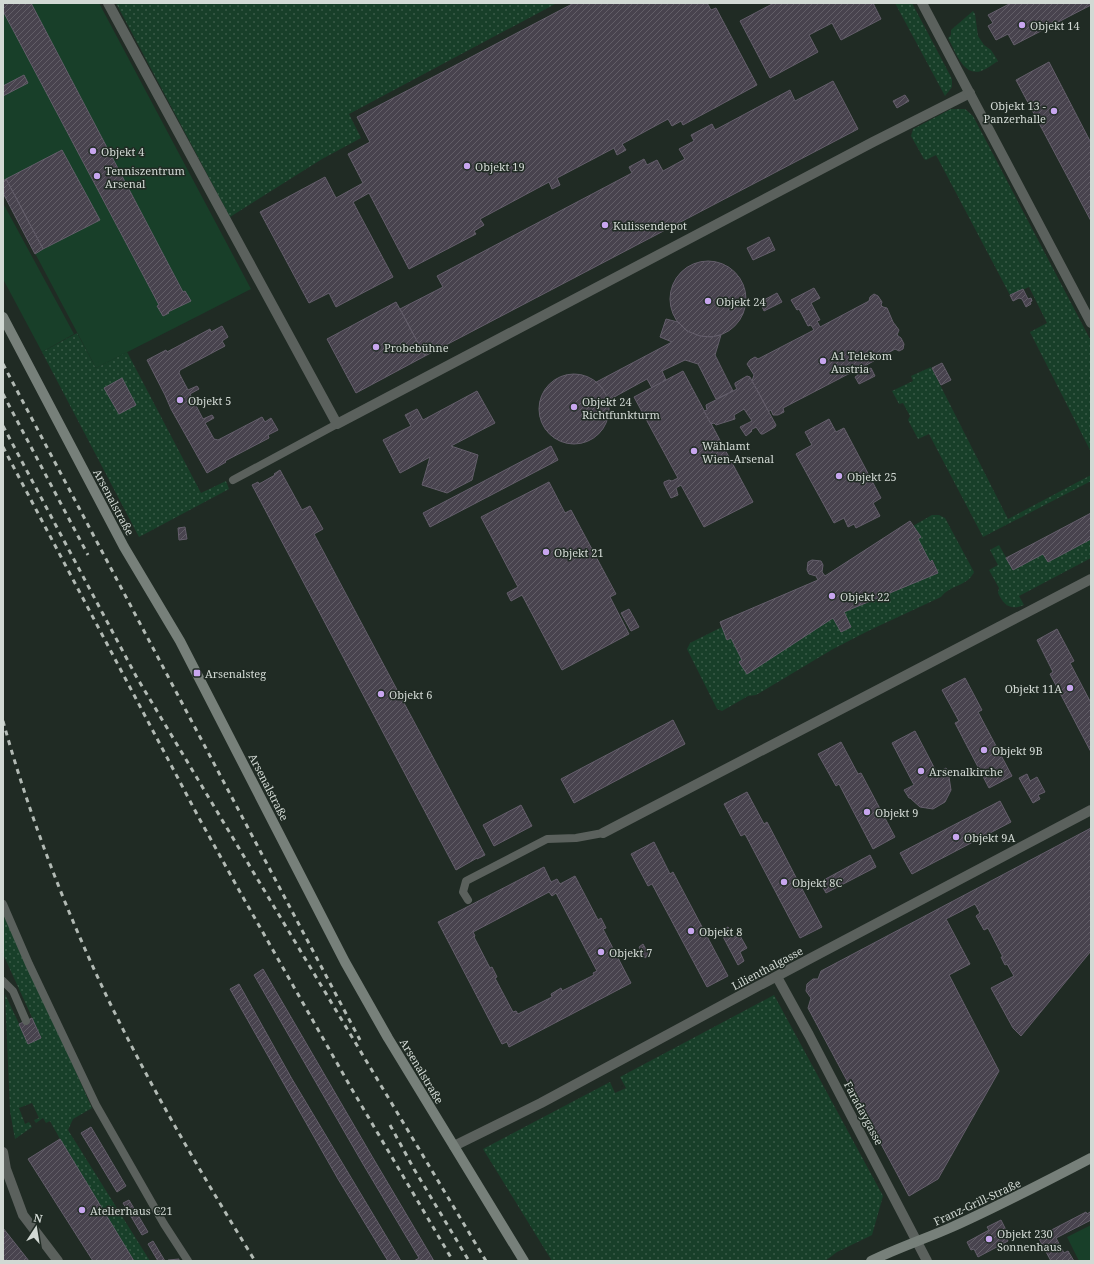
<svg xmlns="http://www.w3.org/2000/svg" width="1094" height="1264" viewBox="0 0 1094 1264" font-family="'Noto Serif',serif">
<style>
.grass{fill:url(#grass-dots)}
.garden{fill:#183f29}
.building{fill:url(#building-hatch);stroke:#645e6b;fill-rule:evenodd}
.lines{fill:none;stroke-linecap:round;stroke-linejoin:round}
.lane{stroke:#5b615d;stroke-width:8}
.street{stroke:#5b615d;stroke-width:10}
.secondary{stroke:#77807a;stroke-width:10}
.rail{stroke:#b2bab4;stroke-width:3;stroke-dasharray:5 5;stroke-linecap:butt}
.poi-dot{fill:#c8a6ef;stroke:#202b24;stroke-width:1.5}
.labels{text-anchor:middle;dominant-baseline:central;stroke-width:3;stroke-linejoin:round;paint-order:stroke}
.poi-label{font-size:11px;fill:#d2d9d4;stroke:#202b24;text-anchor:start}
.street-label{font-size:11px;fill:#d2d9d4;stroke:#202b24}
</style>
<defs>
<pattern id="grass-dots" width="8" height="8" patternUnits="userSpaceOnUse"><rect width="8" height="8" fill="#183f29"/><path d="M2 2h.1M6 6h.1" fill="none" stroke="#395a47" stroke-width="1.8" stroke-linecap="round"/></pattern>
<pattern id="building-hatch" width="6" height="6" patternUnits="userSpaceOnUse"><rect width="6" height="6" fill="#48434e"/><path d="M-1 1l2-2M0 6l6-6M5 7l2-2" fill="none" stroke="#625e67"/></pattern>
</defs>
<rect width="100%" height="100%" fill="#202b24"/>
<g class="grass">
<path d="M116 3H557L349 114 361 138 322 159 230 217Z"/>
<path d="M895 3H912L952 79V87L945 96Z"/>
<path d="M973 11 975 14 978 36 984 45 991 50 998 61C993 64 987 69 981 71 963 77 955 50 948 38L951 35V30Z"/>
<path d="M951 109H965L973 116 1091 341V452L1030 332 1047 323 1029 287 1010 295 936 155 926 160 924 159 911 136 913 129Z"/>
<path d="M77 333 96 368 127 352 201 493 226 481 229 489 139 537 42 352Z"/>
<path d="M931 367 1008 519 1091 475V481L983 537 929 434 918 439 908 420 910 416 903 403 899 404 892 391 913 381 911 376Z"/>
<path d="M932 515H939L945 518 974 572C967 587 951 584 941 597L870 630 833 649 756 695 748 696 722 711 717 709 687 649 690 643 722 627 727 639 731 638 742 660 833 618 841 632 851 627 844 612 938 573 933 560 930 562 918 539 921 537 913 526Z"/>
<path d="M1091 539V558L1019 596 1024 605C1010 611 1004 605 998 593L999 588 989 570 998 565 990 550 999 545 1013 570 1043 554 1048 562Z"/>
<path d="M3 909 92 1108 73 1119 68 1130 150 1261H134L60 1139 50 1121 46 1123 43 1118 36 1123 34 1120 39 1118 32 1103 19 1108 25 1124 29 1122 32 1127 15 1139 10 1111 5 994 28 1043 41 1037 3 954Z"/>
<path d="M774 995 883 1196 872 1235 837 1252 825 1261H552L483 1149 610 1082 615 1093 626 1088 620 1077Z"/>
</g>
<g class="garden">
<path d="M3 3H99L251 289 96 368 3 193Z"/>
<path d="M3 203 74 334 42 352 3 279Z"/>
<path d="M1091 1225V1261H1079L1067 1237Z"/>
</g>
<g class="building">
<path d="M3 3H31L183 292 185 291 191 301 168 312 169 313 163 316 157 306 159 305 3 11Z"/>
<path d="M574 3H707L711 10 716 8 757 85 683 125 681 121 672 126 668 119 622 144 626 150 617 155 614 148 557 178 560 185 552 189 549 182 480 219 484 225 474 231 476 234 409 269 369 193 353 202 393 277 336 307 329 293 309 303 260 212 325 177 336 198 363 183 348 154 370 142 357 117Z"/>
<path d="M774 3H873L881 19 841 40 832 23 809 35 818 52 770 78 740 21Z"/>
<path d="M1011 3H1091V5L1014 45 1008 34 996 40 988 26 993 23 988 15Z"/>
<path d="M1049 62 1091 143V221L1016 80Z"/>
<path d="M24 75 28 83 3 96V86Z"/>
<path d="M833 81 858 129 425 356 400 309 443 287 437 276 632 173 629 167 644 159 647 165 657 160 663 171 685 159 679 149 694 141 691 135 712 124 715 130 790 90 795 101Z"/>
<path d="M905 95 909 101 897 108 893 101Z"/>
<path d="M62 150 100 220 43 249 6 179Z"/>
<path d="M6 179 43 249 35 254 3 193V181Z"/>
<path d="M769 237 775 250 753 260 747 248Z"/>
<circle cx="708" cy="299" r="38"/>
<path d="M814 288 820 298 811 303 820 320 817 321 820 327 869 301 870 297 874 294 878 296 882 302 881 305 883 307 887 308 893 322 899 330 897 335 901 338 904 344 903 349 899 351 895 349 863 367 865 371 871 368 875 376 859 384 855 377 858 375 856 370 783 408 784 412 778 415H773L771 410 768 412 764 403 752 381 754 375 747 364 750 360 755 357 758 359 814 330 811 325 808 326 799 309 797 310 791 300Z"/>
<path d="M1023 289 1028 299 1031 298 1032 301 1030 302 1031 304 1026 307 1022 299 1019 298 1013 301 1010 295Z"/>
<path d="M777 293 782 302 764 311 760 302Z"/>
<path d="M396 302 425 356 356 393 327 339Z"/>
<path d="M666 319 678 322 687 331 700 336 711 337 721 335 715 355 733 391 716 399 698 364 685 360 662 371 666 380 652 388 647 379 596 407 585 388 672 342 660 337Z"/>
<path d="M222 326 228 337 222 341 225 346 180 370 179 373 188 390 197 386 199 389 190 394 203 419 212 415 214 418 205 423 208 428 214 439 218 440 262 417 265 422 271 418 278 430 268 435 269 438 225 461 226 462 207 473 171 409 165 395 147 360 166 350 167 352 210 329 211 332Z"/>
<path d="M942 363 951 380 941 385 932 368Z"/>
<path d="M683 371 753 502 704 527 681 485 676 488 678 495 671 498 664 484V482L669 480 672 481 678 478 634 397Z"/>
<circle cx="574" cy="409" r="35"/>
<path d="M747 376 750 377 752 381 776 425 775 427 763 434H761L756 427 751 430 752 431 746 436 740 427 752 421 744 409 734 415 735 419 716 425 714 423 711 424 704 411 707 410 706 405 737 389 735 385V383Z"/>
<path d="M122 378 136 405 119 414 104 388Z"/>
<path d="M477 391 495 423 451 446 478 455 472 480 447 493 422 485 430 457 400 473 383 440 411 426 405 415 417 409 423 420Z"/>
<path d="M829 419 836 432 844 428 881 498 873 503 880 516 856 528 854 524 848 527 844 518 834 523 796 454 812 445 805 432Z"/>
<path d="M551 446 558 460 430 527 423 513Z"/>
<path d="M280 470 302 510 310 506 323 529 314 534 485 855 477 859V858L456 870 252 485 258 482 259 484 275 475 274 474Z"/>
<path d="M549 482 565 513 571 510 616 594 610 597 629 634 562 670 522 595 511 601 507 593 518 587 481 517Z"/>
<path d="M1091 513V539L1048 562 1043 554 1013 570 1006 558Z"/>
<path d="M910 521 921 537 918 539 930 562 932 560 938 573 844 612 851 627 841 632 833 618 747 674 739 662 742 660 731 638 727 640 720 622 818 580 816 576 809 574 807 570 808 562 812 560 821 561 823 565 822 572 825 576Z"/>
<path d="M185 527 187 539 179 540 178 528Z"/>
<path d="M629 609 639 627 631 631 621 613Z"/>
<path d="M1057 629 1074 661 1070 663 1091 703V752L1050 674 1053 672 1037 640Z"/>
<path d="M965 678 982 710 978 712 1012 776 989 788 955 723 959 721 942 690Z"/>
<path d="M673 720 685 744 574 803 561 779Z"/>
<path d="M915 731 937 773 946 768 951 776 949 777 951 790 945 802 933 809 920 807 910 798H909L904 790 914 785 892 743Z"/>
<path d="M841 742 858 774 861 773 895 837 873 849 839 784 836 786 818 754Z"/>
<path d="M1027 774 1030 781 1037 777 1045 792 1038 795 1040 799 1033 803 1019 778Z"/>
<path d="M747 792 764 824 767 822 822 927 800 938 745 834 741 836 724 804Z"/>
<path d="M1000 801 1011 822 912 874 900 853Z"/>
<path d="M521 805 532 826 494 846 483 825Z"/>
<path d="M1091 828V951L1021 1036 1013 1028 991 988 1014 976 1007 964 1005 965 1001 957H1003L988 928 984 930 976 916 980 913 975 904 946 919 970 964 949 975 999 1071 938 1179 909 1196 808 1008 811 998 806 991 807 984 813 979H818L821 971Z"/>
<path d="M654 842 670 874 673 872 728 976 707 987 652 884 648 886 631 854Z"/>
<path d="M870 855 876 867 826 893 820 882Z"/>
<path d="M544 867 551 882 557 879 560 884 575 876 598 920 601 918 606 928 603 929 631 983 509 1047 507 1042 502 1044 438 922ZM549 892 552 896 556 893 597 971 593 973 594 975 562 991 561 988 551 994 552 997 518 1014 516 1011 513 1012 495 978 497 977 492 967 490 968 474 937 475 936 473 932Z"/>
<path d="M728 927 734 937 739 934 747 948 740 952 744 961 738 965 720 931Z"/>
<path d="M643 944 649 955 645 958 639 947Z"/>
<path d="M263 969 373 1158 434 1261H414L419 1258 363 1164 254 975Z"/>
<path d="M239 984 292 1079 401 1261H388L338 1179 230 989Z"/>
<path d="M32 1018 41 1038 28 1044 19 1024Z"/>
<path d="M91 1127 126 1186 117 1192 81 1133Z"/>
<path d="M60 1139 134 1261H93L28 1159Z"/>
<path d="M129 1200 148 1232 142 1235 123 1203Z"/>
<path d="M1086 1212 1087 1214 1090 1212 1091 1214V1217L1090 1218 1091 1220 1056 1238 1064 1253 1068 1251 1074 1261H1051L1038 1237Z"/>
<path d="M1001 1220 1006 1230 1003 1232 1008 1241 978 1257 974 1249 971 1250 967 1242 989 1230 987 1227Z"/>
<path d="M3 1228 29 1261H5L3 1258Z"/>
<path d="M153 1241 165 1261H158L148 1244Z"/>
<path d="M179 1259V1261H169L168 1260Z"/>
</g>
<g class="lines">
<g class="lane">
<path d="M233 480 337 424"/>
<path d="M468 900 463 892 466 881 547 839 576 838 603 833"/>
<path d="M3 904 29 964 96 1105 164 1224 188 1261"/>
<path d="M3 981 13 991 26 1021"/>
</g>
<g class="street">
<path d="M108 3 337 424 873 142 970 93"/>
<path d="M922 3 1091 323"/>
<path d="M603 833 1091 579"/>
<path d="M777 977 809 1035 927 1261"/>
<path d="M454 1146 541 1103 745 993 1091 810"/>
<path d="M3 1152 6 1169 23 1215 58 1261"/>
</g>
<g class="secondary">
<path d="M3 317 124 547 180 641 345 962 388 1038 524 1261"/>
<path d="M871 1261C897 1248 925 1239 952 1227 999 1206 1045 1182 1091 1158"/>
</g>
<g class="rail">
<path d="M3 364 360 1040"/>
<path d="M3 394 88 555"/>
<path d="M3 426 136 676 486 1261"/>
<path d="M3 447 199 818 240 892 350 1086 453 1261"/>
<path d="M3 721C29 815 65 909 107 997 151 1088 202 1175 255 1261"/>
<path d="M390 1125 414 1169 469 1261"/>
</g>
</g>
<g class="poi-dot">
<circle cx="1022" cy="25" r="4"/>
<circle cx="1054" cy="111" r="4"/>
<circle cx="93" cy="151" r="4"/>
<circle cx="467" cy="166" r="4"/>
<circle cx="97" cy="176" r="4"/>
<circle cx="605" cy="225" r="4"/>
<circle cx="708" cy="301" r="4"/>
<circle cx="376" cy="347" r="4"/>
<circle cx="823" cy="361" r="4"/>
<circle cx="180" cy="400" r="4"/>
<circle cx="574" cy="407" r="4"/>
<circle cx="694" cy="451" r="4"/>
<circle cx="839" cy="476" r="4"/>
<circle cx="546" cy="552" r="4"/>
<circle cx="832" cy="596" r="4"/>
<rect x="193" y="669" width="8" height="8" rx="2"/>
<circle cx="1070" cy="688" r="4"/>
<circle cx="381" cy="694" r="4"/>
<circle cx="984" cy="750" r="4"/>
<circle cx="921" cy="771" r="4"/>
<circle cx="867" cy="812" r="4"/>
<circle cx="956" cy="837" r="4"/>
<circle cx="784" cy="882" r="4"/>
<circle cx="691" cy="931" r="4"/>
<circle cx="601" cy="952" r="4"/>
<circle cx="82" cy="1210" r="4"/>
<circle cx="989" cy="1239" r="4"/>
</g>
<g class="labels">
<g class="poi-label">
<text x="1030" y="25">Objekt 14</text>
<text x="1046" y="105" text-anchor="end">Objekt 13 -<tspan x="1046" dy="13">Panzerhalle</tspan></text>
<text x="101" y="151">Objekt 4</text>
<text x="475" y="166">Objekt 19</text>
<text x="105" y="170">Tenniszentrum<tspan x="105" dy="13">Arsenal</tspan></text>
<text x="613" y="225">Kulissendepot</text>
<text x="716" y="301">Objekt 24</text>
<text x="384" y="347">Probebühne</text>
<text x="831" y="355">A1 Telekom<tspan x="831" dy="13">Austria</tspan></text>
<text x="188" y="400">Objekt 5</text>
<text x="582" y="401">Objekt 24<tspan x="582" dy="13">Richtfunkturm</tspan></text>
<text x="702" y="445">Wählamt<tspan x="702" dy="13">Wien-Arsenal</tspan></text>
<text x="847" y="476">Objekt 25</text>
<text x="554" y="552">Objekt 21</text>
<text x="840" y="596">Objekt 22</text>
<text x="205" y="673">Arsenalsteg</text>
<text x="1062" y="688" text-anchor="end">Objekt 11A</text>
<text x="389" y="694">Objekt 6</text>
<text x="992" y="750">Objekt 9B</text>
<text x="929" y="771">Arsenalkirche</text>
<text x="875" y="812">Objekt 9</text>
<text x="964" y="837">Objekt 9A</text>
<text x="792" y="882">Objekt 8C</text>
<text x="699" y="931">Objekt 8</text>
<text x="609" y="952">Objekt 7</text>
<text x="90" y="1210">Atelierhaus C21</text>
<text x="997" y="1233">Objekt 230<tspan x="997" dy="13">Sonnenhaus</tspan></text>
</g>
<g class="street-label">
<text transform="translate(114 502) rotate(62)">Arsenalstraße</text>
<text transform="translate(269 787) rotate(63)">Arsenalstraße</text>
<text transform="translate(767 968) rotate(-28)">Lilienthalgasse</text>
<text transform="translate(422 1071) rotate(59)">Arsenalstraße</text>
<text transform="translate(864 1113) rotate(62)">Faradaygasse</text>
<text transform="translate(977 1202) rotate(-25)">Franz-Grill-Straße</text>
</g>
</g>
<rect width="1094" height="1264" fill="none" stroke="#d2d9d4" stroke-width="8"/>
<g transform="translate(36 1228) rotate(12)" stroke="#202b24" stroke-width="3" paint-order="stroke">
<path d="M0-3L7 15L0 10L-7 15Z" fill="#d2d9d4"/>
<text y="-6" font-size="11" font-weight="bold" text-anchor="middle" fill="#d2d9d4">N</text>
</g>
</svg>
